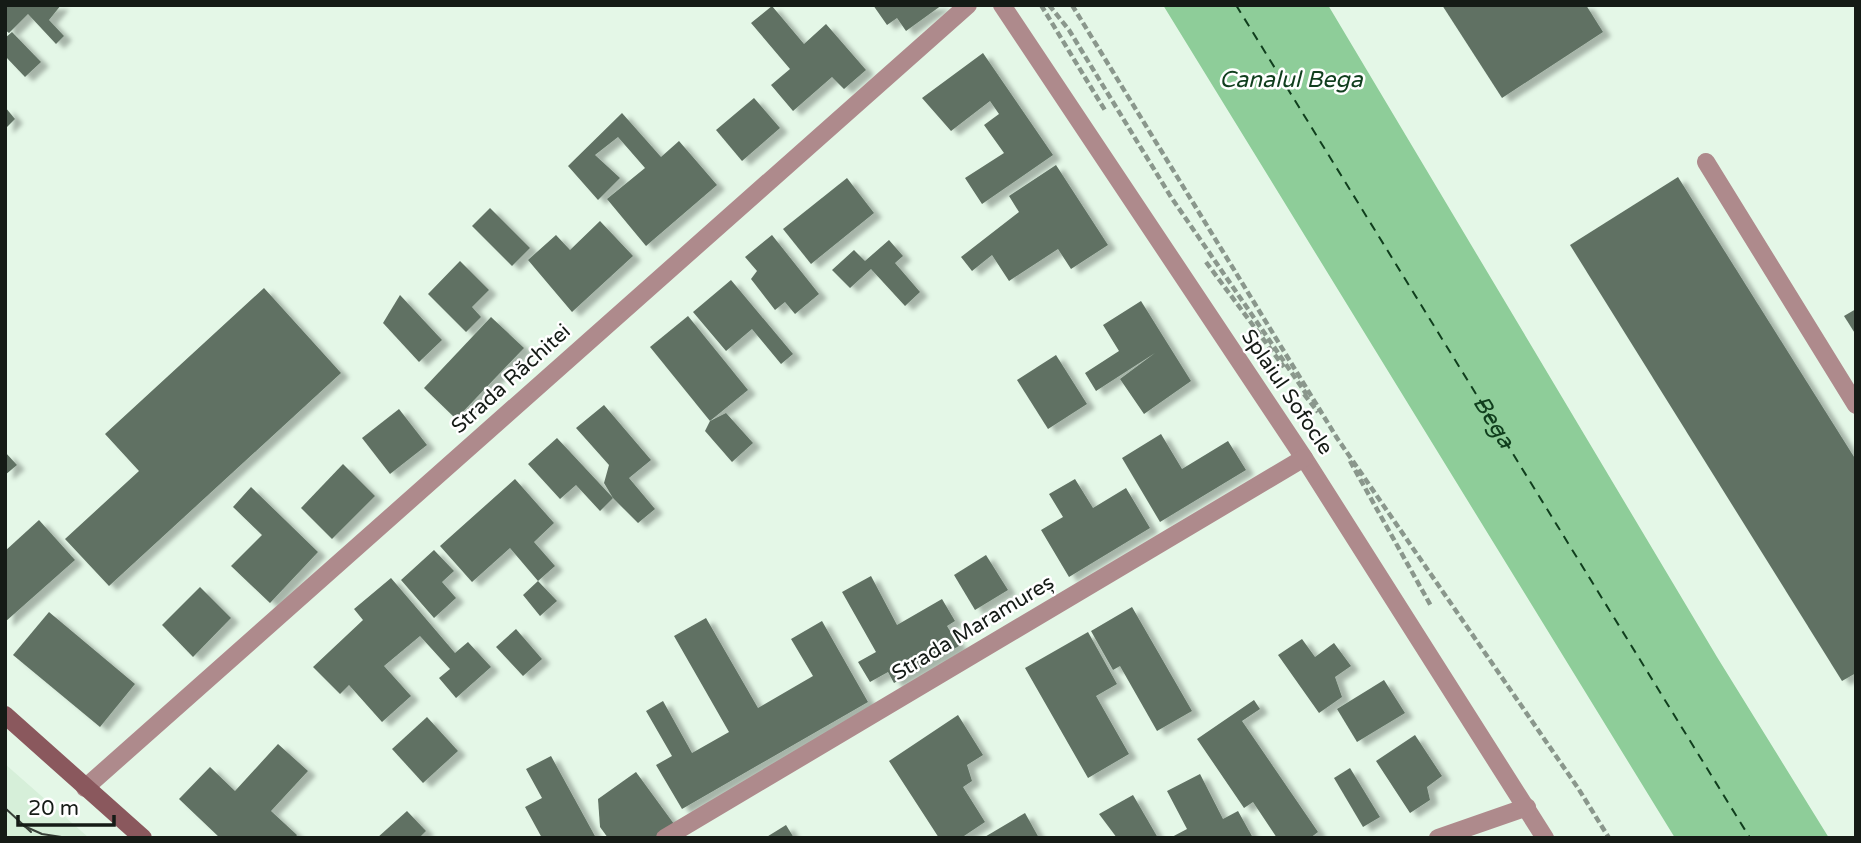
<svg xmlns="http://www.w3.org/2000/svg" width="1861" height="843" viewBox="0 0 1861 843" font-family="'Varela Round',sans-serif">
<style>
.built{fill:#d6efd9}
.water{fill:#8ecd99}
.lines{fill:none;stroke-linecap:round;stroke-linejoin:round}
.ferry{stroke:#103e1d;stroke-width:2;stroke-dasharray:9 7;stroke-linecap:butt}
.building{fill:#607163;filter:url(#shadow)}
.path{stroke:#8a978c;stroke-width:4.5;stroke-dasharray:7 3.5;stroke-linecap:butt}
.lane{stroke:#ae8a8c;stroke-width:18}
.street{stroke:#ae8a8c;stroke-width:18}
.secondary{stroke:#8a585d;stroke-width:18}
.tram{stroke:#39413a;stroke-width:2}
.labels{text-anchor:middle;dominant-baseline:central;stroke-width:5;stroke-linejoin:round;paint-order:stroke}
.street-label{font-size:21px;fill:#151b16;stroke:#fff}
.water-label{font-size:23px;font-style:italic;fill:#103e1d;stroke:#fff}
</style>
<defs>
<filter id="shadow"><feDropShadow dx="8" dy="4.5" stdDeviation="2" flood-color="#0004"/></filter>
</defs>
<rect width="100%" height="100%" fill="#e4f7e7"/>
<path class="built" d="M5 764 89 838H5Z"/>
<path class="water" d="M1163 5H1328L1717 657 1829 838H1675Z"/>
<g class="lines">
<path class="ferry" id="s1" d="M1236 5 1750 838"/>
</g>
<g class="building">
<path d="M5 5H61L49 20 64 36 56 44 28 14 9 33 5 30Z"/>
<path d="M873 5H942L906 31 897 18 887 25Z"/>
<path d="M1442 5H1586L1603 32 1502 98Z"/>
<path d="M772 6 804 44 826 24 866 70 844 89 832 77 793 111 771 85 790 69 751 23Z"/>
<path d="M12 32 41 62 25 77 5 56V38Z"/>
<path d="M983 53 1053 155 982 204 965 178 1004 153 984 125 999 114 990 101 951 131 922 98Z"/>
<path d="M754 98 780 128 742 161 716 130Z"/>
<path d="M5 107 15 119 5 129Z"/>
<path d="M622 113 661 157 679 141 717 185 646 246 607 199 645 168 618 137 595 155 620 178 598 200 568 166Z"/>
<path d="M1056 165 1108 245 1071 269 1058 249 1009 281 992 255 972 271 961 257 1019 212 1009 196Z"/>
<path d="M1678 177 1856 460V673L1842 681 1570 245Z"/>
<path d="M847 178 874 213 811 264 783 229Z"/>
<path d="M490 208 530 248 512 266 472 226Z"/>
<path d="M600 221 633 256 572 312 528 260 556 235 570 250Z"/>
<path d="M772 235 819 294 795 314 785 302 775 310 751 279 757 271 745 257Z"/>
<path d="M889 240 903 256 895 263 920 292 905 306 871 269 850 288 832 270 854 250 865 261Z"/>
<path d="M460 261 489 290 472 307 481 317 466 332 428 294Z"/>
<path d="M731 280 793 354 781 364 752 329 726 351 693 312Z"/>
<path d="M264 288 341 373 109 586 65 539 139 471 105 434Z"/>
<path d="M400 295 442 340 419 362 383 323Z"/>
<path d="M1141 301 1191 381 1144 414 1120 379 1155 353 1096 391 1085 373 1119 351 1103 325Z"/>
<path d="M1856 309V335L1844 316Z"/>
<path d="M688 316 748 390 710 421 650 347Z"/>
<path d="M491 317 524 348 456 419 424 388Z"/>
<path d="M1056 355 1087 404 1048 429 1017 380Z"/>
<path d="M604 405 651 460 629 478 655 509 638 523 613 498 604 483 609 465 576 428Z"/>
<path d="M399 409 427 445 390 474 362 438Z"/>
<path d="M726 413 753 443 732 462 705 431 710 421Z"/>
<path d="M1161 434 1182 469 1228 441 1246 470 1160 522 1122 458Z"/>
<path d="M557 438 613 498 600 511 576 485 560 499 528 464Z"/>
<path d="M5 452 17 465 5 475Z"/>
<path d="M343 464 375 496 332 539 301 508Z"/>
<path d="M515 479 554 523 534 542 555 566 538 581 557 601 540 616 523 595 538 581 510 548 472 582 440 546Z"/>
<path d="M1075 479 1093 508 1126 488 1150 528 1069 577 1041 530 1063 517 1049 494Z"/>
<path d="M251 487 318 552 270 603 231 566 262 535 233 507Z"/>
<path d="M39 520 75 560 5 622V551Z"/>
<path d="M434 550 454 571 442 582 456 598 434 618 401 580Z"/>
<path d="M986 555 1008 590 975 610 954 575Z"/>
<path d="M871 576 897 625 942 599 955 621 947 626 959 646 894 683 888 672 870 682 858 662 876 652 842 592Z"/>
<path d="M391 578 455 653 468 642 491 667 456 698 439 678 450 669 420 636 384 666 411 696 382 722 349 685 340 694 313 667 363 620 354 609Z"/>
<path d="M200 587 231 618 193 657 162 625Z"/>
<path d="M1132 607 1192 711 1157 731 1120 666 1113 670 1091 631Z"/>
<path d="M49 612 135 684 100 727 13 655Z"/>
<path d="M706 618 758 708 813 676 791 639 822 621 868 702 682 809 656 765 672 756 646 711 663 701 692 753 729 732 674 636Z"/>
<path d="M516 629 542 659 523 676 496 647Z"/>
<path d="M1088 632 1117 684 1096 696 1129 754 1088 778 1025 668Z"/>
<path d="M1302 639 1315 657 1334 643 1351 666 1335 677 1342 697 1319 713 1278 655Z"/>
<path d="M1384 680 1405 713 1357 742 1337 709Z"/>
<path d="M1254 700 1260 709 1242 721 1318 832 1310 838H1277L1253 802 1244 808 1197 739Z"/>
<path d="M958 715 983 755 967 765 972 781 963 787 985 822 961 838H939L889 761Z"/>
<path d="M427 717 458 751 423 783 392 749Z"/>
<path d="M1415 735 1442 776 1427 787 1430 800 1410 813 1376 761Z"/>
<path d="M278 744 308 771 271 811 297 835 295 838H220L179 799 210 767 235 791Z"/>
<path d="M551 756 596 838H542L525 807 542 798 526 769Z"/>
<path d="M1350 768 1380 817 1363 827 1334 778Z"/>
<path d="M636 772 674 824 654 838H608L600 827 598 799Z"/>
<path d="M1200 774 1223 819 1238 811 1253 838H1170L1187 829 1167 791Z"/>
<path d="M1133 795 1158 838H1117L1099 814Z"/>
<path d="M407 811 426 831 419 838H377Z"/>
<path d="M1025 813 1039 838H983Z"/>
<path d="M786 825 794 838H765Z"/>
</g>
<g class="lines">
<g class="path">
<path d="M1041 5 1106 112"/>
<path d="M1049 5 1069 30 1171 197 1307 395"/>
<path d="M1072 5 1337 438 1578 788 1609 838"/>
<path d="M1206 262 1284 367"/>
<path d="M1304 394 1318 412"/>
<path d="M1350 461 1431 606"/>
</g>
<path class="lane" d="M1706 162 1856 405"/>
<g class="street">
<path d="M1002 5 1304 458 1545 838"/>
<path d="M85 788 968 5"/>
<path d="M665 838 1304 458"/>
<path d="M1438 838 1527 807"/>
</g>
<path class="secondary" d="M5 715 143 838"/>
<g class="tram">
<path d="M5 808 31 832"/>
<path d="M24 826 42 834 68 838"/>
</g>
</g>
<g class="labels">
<g class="street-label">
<text transform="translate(511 379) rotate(-42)">Strada Răchitei</text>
<text transform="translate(1287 392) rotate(56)">Splaiul Sofocle</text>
<text transform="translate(973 628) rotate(-31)">Strada Maramureș</text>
</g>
<g class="water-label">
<text x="1291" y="80">Canalul Bega</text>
<text stroke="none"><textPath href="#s1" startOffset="490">Bega</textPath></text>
</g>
</g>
<rect width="1861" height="843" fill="none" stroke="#151b16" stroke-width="14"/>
<path d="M18 815v10h96v-10" fill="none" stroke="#151b16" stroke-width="3.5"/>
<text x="28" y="815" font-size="21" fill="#151b16" stroke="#ffffff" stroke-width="5" paint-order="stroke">20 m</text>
</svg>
